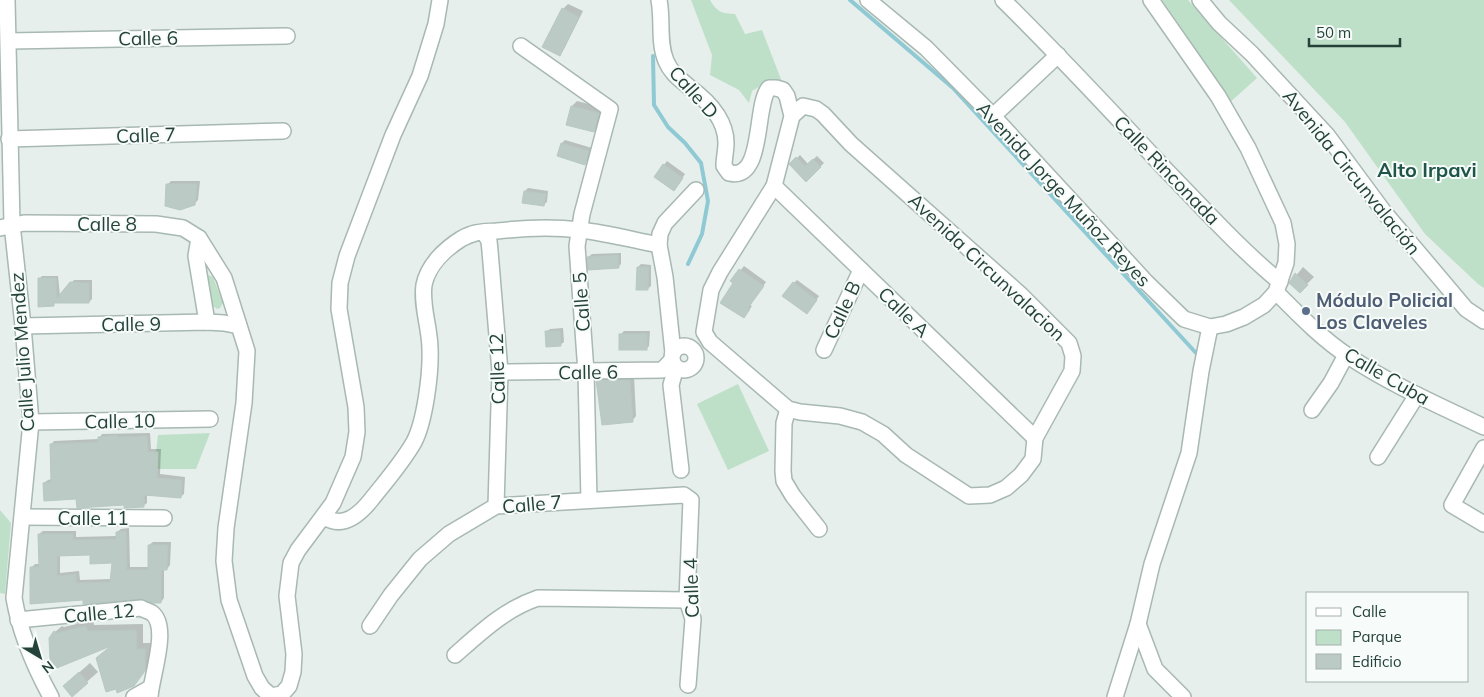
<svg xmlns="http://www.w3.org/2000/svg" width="1484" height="697" viewBox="0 0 1484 697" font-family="Mulish,sans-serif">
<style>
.green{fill:#bfe0c8}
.shadow{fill:#0003;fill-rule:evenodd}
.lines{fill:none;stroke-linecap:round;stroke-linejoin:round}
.stream{stroke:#8ec9d4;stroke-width:4}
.building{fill:#bbcac4;stroke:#b8c9c2;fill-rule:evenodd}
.minor-casing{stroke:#a8b8b2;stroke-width:18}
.minor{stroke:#fff;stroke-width:15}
.service-dot{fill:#5c6f8a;stroke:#f7fbf9;stroke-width:2}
.labels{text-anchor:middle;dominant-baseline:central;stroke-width:4;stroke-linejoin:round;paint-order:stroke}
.street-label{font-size:19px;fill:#24423a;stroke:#f7fbf9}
.service-label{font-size:19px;font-weight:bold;fill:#4e5e75;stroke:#f7fbf9;text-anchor:start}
.neighbourhood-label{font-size:20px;font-weight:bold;fill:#1f5548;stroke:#f7fbf9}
</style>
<rect width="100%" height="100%" fill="#e6efeb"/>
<g class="green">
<path d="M691 0H710C716 11 722 14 735 14L745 34 762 30 784 87 764 84 752 91 749 103 739 90 710 75 712 55Z"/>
<path d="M1162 0H1188L1257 78 1228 104 1191 42Z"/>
<path d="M1229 0H1484V288L1478 284 1425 234 1345 122Z"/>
<path d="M208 275 213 277 223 303 220 308 217 309 212 305 206 279Z"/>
<path d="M738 384 769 451 728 470 697 404Z"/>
<path d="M210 433 196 469H158V452H156L158 435Z"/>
<path d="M0 510 11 523 5 594 0 593Z"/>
</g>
<g class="shadow">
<path d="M568 4 583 11 564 49 559 54 563 9Z"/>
<path d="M577 101 604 108 599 126 594 131 567 124 572 106Z"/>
<path d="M565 140 592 148 588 160 585 163 558 155 562 143Z"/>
<path d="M800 155 808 164 817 156 824 163 807 180 791 164Z"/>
<path d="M667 161 685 174 677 186 664 165Z"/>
<path d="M171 181H200L198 200 194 204 167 185Z"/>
<path d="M528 188 548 191 547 202 543 205 525 191Z"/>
<path d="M621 253V264L618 267 588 257 592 254Z"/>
<path d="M641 264 651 265V286L647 289 638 267Z"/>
<path d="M744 266 766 282 750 305 752 306 744 317 734 282 732 281Z"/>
<path d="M1303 267 1314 277 1300 291 1291 282Z"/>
<path d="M42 276H58L60 296 74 280H92V299L89 302H56L53 305 39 279Z"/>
<path d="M797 280 819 296 810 310 794 283Z"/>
<path d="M563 328 564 342 560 345 546 332 550 329Z"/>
<path d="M624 331H650L649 346 646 349 621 334Z"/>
<path d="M602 376H634L636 416 632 421 598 381Z"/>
<path d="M150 433 151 449H161L160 474 185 477 184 494 180 497 147 494V503L143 506 78 497 44 483 48 480 52 479 51 445 54 441 99 439 102 434Z"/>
<path d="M129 528 130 567H149V545L153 542H171L170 565 167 569H164V598L161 602 140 597 84 598 31 568 35 564H40L39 534 43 531H76V537L117 536V532L121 529ZM91 553 113 562 111 579 80 580 79 571 60 573V555Z"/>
<path d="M93 620 94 625 143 624V643H151V663L133 685 114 644 49 660 51 658 55 632 62 626 64 627Z"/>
<path d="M90 663 98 672 72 695 64 686Z"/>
</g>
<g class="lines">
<g class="stream">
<path d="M850 0 953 88 1196 353"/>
<path d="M653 56 654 105 668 127 685 143 701 163 708 201 702 234 688 264"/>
</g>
</g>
<g class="building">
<path d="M562 8 579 17 560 56 542 47Z"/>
<path d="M571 106 599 113 594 132 566 125Z"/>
<path d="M561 143 589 151 585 165 557 156Z"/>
<path d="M796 157 805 166 813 159 821 167 806 182 789 164Z"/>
<path d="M663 164 683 178 674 191 654 177Z"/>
<path d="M166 184H197L195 205 180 210 165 206Z"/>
<path d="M524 191 546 194 544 206 522 203Z"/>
<path d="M618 255 619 268 588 270 587 257Z"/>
<path d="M637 267H649L648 290H636Z"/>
<path d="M739 269 764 286 748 308 750 309 744 318 720 303 733 283 730 281Z"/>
<path d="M1295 273 1308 285 1300 293 1289 283Z"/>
<path d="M38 278H56L57 298 70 282 89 283V303H54V306L38 307Z"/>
<path d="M793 282 817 300 807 314 782 296Z"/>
<path d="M545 331H560L561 346 546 347Z"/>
<rect x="619" y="334" width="28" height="16"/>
<path d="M596 380H630L633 422 602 425Z"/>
<path d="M117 435V437L147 436 148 452H158L157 478 182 480 181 498 144 495V507L124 508V505L77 508 76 499 44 501 43 483 51 482 50 444 98 442V437Z"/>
<path d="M126 531 127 570H148V545H168L167 570H161V603H153L140 599 88 604H83V600L30 604V567H39L38 534H73V540L116 539V532ZM90 555V564L112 563 110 582 76 583V574L57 576V556Z"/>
<path d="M86 626 88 631 136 630 137 649H145V671L134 686 117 693 116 689 106 692 96 658 111 646 52 670 47 659H50L49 638 54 631 57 633Z"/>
<path d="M79 672 88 683 72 697 63 686Z"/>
</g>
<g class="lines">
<g class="minor-casing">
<g id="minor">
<path d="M7 0 12 224 23 326 31 422 14 598C20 633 34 666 51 697"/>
<path d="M659 0C663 20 658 42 666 61 671 73 680 79 689 87 707 100 726 119 726 143 726 151 724 158 724 166L729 173C765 181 754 105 769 88H776L783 90 787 96 792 116 774 186 720 272 711 290 704 332 710 342 788 409 800 412 840 416 862 422 883 434 906 455 969 496 990 495 1006 488 1021 475 1033 459 1035 438 1072 371 1073 356 1069 343 1021 295 851 144 823 114 816 109 803 106 792 116"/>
<path d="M868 0 926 48 993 116 1146 282 1184 319 1210 327 1226 324 1244 317 1264 305 1276 292 1286 263 1287 244 1283 223 1248 148 1218 96 1151 0"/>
<path d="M1003 0C1059 55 1113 113 1166 170 1203 208 1239 248 1280 282"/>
<path d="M1200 0 1219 23 1252 54 1327 135 1384 212 1466 309 1484 321"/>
<path d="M9 41 287 36"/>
<path d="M521 46 610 109 582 214 577 246 586 372 589 500"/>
<path d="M993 116 1058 55"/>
<path d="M9 139 283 131"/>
<path d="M774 186 1035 438"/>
<path d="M0 228 24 223 156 224 183 228 199 238 224 278 247 351 244 403 226 528 224 561 229 600 255 676 262 688 271 696 282 694 289 686 293 672 294 654 287 596 291 563 298 550 333 503 353 457 357 432 356 407 339 309 340 283 347 256 393 135 420 76 436 24 440 0"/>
<path d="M484 232 489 241 490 251 500 372 496 506"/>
<path d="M199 238 196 256 207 322"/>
<path d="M1276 292C1298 314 1321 338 1348 356 1390 384 1438 405 1484 427"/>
<path d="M23 326 207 322 224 323 239 326"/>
<circle cx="684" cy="358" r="12"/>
<path d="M824 350 861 270"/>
<path d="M673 353 665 277 659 245 660 234 665 223 696 190"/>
<path d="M676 367 671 385 681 470"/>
<path d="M500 372 662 370 672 360"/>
<path d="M788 409 784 423 783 471 784 481 793 496 819 529"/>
<path d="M1312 410 1331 383 1346 355"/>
<path d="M31 422 210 419"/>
<path d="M1484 448 1452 505 1484 524"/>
<path d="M1378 457 1417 395"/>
<path d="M22 517 164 518"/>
<path d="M324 517C343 529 359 515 371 500 386 481 402 463 414 442 425 421 431 373 430 349 430 328 421 306 424 285 428 265 445 249 461 239 475 231 482 232 497 231 523 228 555 227 580 230 607 233 633 240 659 245"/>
<path d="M18 620 141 608C144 610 149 611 152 613 170 627 151 677 150 697"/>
<path d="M1138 624 1155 669 1183 697"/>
<path d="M370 626 391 595 420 559 449 534 496 506 684 495 691 500 687 600 693 619 688 685"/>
<path d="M455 655C481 632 505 609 538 598L687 600"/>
<path d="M134 697 150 688"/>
<path d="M1115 697 1138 624 1152 564 1189 453 1201 371 1210 327"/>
</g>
</g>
<use href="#minor" class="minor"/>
</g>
<circle class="service-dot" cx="1306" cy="311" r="5"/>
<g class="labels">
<g class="street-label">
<text transform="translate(148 38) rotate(-1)">Calle 6</text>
<text transform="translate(694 92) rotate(48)">Calle D</text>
<text transform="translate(146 135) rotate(-2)">Calle 7</text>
<text transform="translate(1167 170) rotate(46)">Calle Rinconada</text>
<text transform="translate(1352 172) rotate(51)">Avenida Circunvalación</text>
<text transform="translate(1064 194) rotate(47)">Avenida Jorge Muñoz Reyes</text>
<text x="107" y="224">Calle 8</text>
<text transform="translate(987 267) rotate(43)">Avenida Circunvalacion</text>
<text transform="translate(581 302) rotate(-94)">Calle 5</text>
<text transform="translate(842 310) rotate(-65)">Calle B</text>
<text transform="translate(904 312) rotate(44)">Calle A</text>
<text transform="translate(131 324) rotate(-1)">Calle 9</text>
<text transform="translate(22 352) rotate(-94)">Calle Julio Mendez</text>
<text transform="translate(497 369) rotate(-92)">Calle 12</text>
<text transform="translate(588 372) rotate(-1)">Calle 6</text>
<text transform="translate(1387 376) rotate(30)">Calle Cuba</text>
<text transform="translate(120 421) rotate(-1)">Calle 10</text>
<text transform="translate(532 504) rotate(-5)">Calle 7</text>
<text x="93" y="518">Calle 11</text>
<text transform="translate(691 588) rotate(-92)">Calle 4</text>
<text transform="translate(99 613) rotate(-5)">Calle 12</text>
</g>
<g class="service-label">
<text x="1316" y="300">Módulo Policial<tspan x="1316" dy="22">Los Claveles</tspan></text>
</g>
<g class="neighbourhood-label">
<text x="1427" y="169">Alto Irpavi</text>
</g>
</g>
<rect x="1306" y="592" width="162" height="90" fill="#f7fbf9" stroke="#a3b1ad"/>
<rect x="1316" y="608" width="25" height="8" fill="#ffffff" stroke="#a3b1ad"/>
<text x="1352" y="617" font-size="15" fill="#24423a">Calle</text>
<rect x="1316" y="630" width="25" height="15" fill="#bfe0c8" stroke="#a3b1ad"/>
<text x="1352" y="642" font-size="15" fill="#24423a">Parque</text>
<rect x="1316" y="654" width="25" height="15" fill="#bbcac4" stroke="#a3b1ad"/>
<text x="1352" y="667" font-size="15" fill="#24423a">Edificio</text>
<g transform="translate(40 657) rotate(142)" stroke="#f7fbf9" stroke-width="4" paint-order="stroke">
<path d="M0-4L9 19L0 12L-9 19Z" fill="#24423a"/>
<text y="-8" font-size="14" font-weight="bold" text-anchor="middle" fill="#24423a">N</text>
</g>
<path d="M1309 38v8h91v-8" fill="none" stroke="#24423a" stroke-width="2.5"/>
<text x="1316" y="38" font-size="15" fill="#24423a" stroke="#f7fbf9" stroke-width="4" paint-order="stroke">50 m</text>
</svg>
